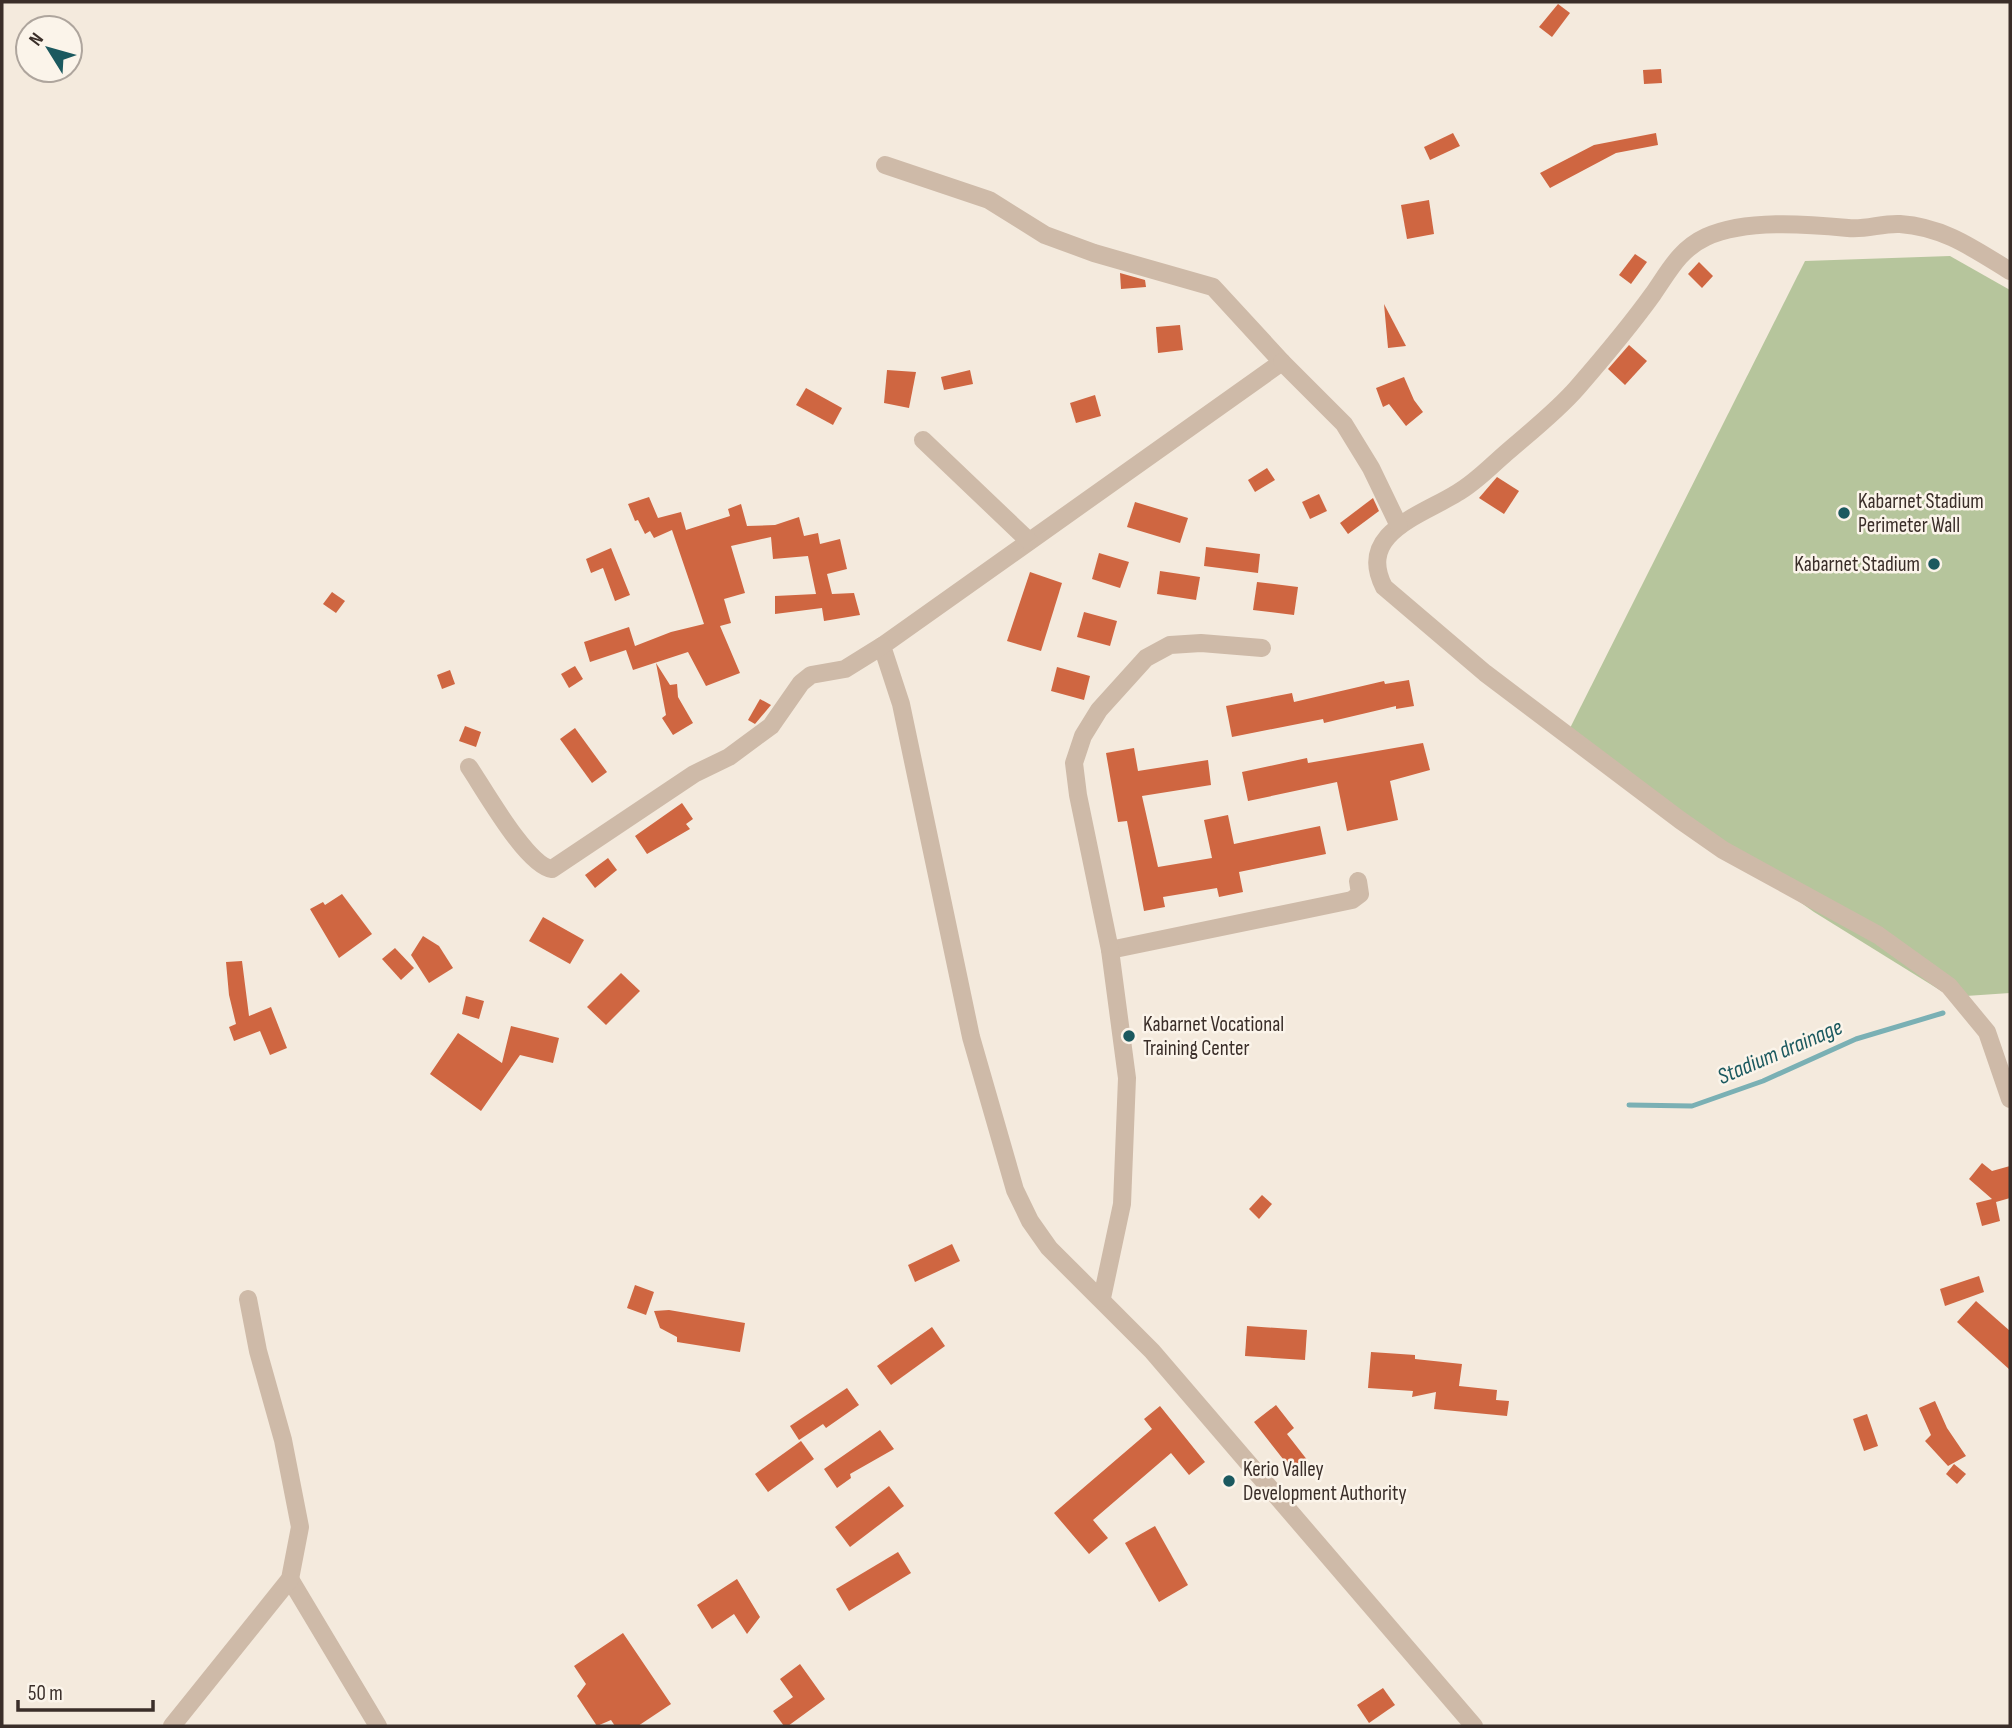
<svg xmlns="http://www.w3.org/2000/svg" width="2012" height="1728" viewBox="0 0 2012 1728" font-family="'Sofia Sans Condensed',sans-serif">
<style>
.green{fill:#b6c59c}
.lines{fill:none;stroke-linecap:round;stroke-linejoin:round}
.stream{stroke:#7ab0b4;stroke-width:5}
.building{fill:#cf6641}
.minor{stroke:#cebaa8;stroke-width:18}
.poi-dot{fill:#1b595f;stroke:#fbf4ea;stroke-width:2.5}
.labels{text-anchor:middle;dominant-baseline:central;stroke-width:5;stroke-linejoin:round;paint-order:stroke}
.poi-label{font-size:21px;fill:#3a2e29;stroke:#fbf4ea;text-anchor:start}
.water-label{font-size:23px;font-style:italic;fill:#1b595f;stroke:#fbf4ea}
</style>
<rect width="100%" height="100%" fill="#f4eadd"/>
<path class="green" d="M1950 256 2010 290V993L1951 997 1814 912 1566 736 1805 261Z"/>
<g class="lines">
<path class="stream" d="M1629 1105 1692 1106 1763 1081 1856 1039 1943 1013"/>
</g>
<g class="building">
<path d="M1558 4 1570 13 1552 37 1539 27Z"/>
<path d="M1661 69 1662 83 1644 84 1643 70Z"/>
<path d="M1453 133 1460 146 1430 160 1424 147Z"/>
<path d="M1656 133 1658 145 1616 153 1550 188 1540 173 1594 145Z"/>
<path d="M1429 200 1434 234 1407 239 1401 205Z"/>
<path d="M1635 254 1647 262 1631 284 1619 275Z"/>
<path d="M1699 262 1713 276 1702 288 1688 274Z"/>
<path d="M1120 273 1145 280 1146 287 1121 289Z"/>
<path d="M1384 304 1406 346 1388 348Z"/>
<path d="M1180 325 1183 350 1158 353 1156 327Z"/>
<path d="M1629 345 1647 361 1625 385 1608 369Z"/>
<path d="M887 370 916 372 909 408 884 403Z"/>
<path d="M970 370 973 384 944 390 941 377Z"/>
<path d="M1404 377 1414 400 1423 412 1406 426 1389 404 1383 407 1376 388Z"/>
<path d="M806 388 842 408 833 425 796 405Z"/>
<path d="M1095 395 1101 416 1076 423 1070 403Z"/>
<path d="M1267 468 1275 480 1255 492 1248 480Z"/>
<path d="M1497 477 1519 491 1504 514 1479 498Z"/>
<path d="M1319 494 1327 511 1310 519 1302 502Z"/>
<path d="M649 497 658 518 681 512 686 530 730 516 728 509 741 504 747 526 775 525 799 517 804 536 818 533 820 544 840 539 847 569 827 574 832 594 854 593 860 615 824 621 822 608 775 614V596L816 594 808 556 773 559 771 537 731 546 745 593 724 599 731 623 720 626 740 673 706 686 688 652 633 670 626 650 590 662 584 642 629 627 635 646 671 632 704 624 672 530 654 538 650 531 645 534 638 520 635 521 628 504Z"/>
<path d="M1373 498 1379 511 1348 534 1340 523Z"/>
<path d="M1135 502 1188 518 1180 543 1127 527Z"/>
<path d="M1206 547 1260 554 1258 573 1204 566Z"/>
<path d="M611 548 630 595 615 601 603 568 591 573 586 559Z"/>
<path d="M1099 553 1129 562 1120 588 1092 579Z"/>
<path d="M1160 571 1200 577 1196 600 1157 594Z"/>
<path d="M1030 572 1062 583 1041 651 1007 641Z"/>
<path d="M1257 582 1298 587 1294 615 1253 610Z"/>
<path d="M332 592 345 601 336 613 323 604Z"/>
<path d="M1084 612 1117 621 1110 646 1077 637Z"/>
<path d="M656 663 670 685 677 684 678 697 693 723 673 735 662 718 666 715Z"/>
<path d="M575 666 583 679 569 688 561 674Z"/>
<path d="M1057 667 1090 676 1084 700 1051 691Z"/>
<path d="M450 670 455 684 442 689 437 675Z"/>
<path d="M1409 680 1414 706 1396 709V706L1324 723 1323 719 1232 737 1226 706 1292 693 1294 702 1384 681 1385 684Z"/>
<path d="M760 699 771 705 755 724 748 720Z"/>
<path d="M465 726 481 732 476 747 459 741Z"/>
<path d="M575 728 607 772 592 783 560 739Z"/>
<path d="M1423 743 1430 770 1390 781 1398 820 1347 831 1337 782 1248 801 1242 772 1307 758 1308 763Z"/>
<path d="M1134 748 1138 771 1208 760 1211 785 1142 796 1158 867 1212 858 1204 820 1228 815 1234 844 1320 826 1326 854 1239 872 1243 892 1219 897 1217 888 1163 897 1165 907 1144 911 1127 821 1118 822 1106 753Z"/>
<path d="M682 803 693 819 686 824 690 829 647 854 635 836Z"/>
<path d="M608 858 617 870 595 888 585 875Z"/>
<path d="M342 894 372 934 339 958 310 909 323 902 325 905Z"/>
<path d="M543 917 584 940 570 964 529 941Z"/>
<path d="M423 936 439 946 453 968 429 983 411 955Z"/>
<path d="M395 948 414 968 401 980 382 959Z"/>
<path d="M242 961 249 1016 271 1007 287 1048 270 1055 260 1031 234 1041 229 1027 236 1024 229 995 226 962Z"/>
<path d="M621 973 640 991 606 1025 587 1007Z"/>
<path d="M466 996 484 1001 479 1019 462 1014Z"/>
<path d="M511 1026 559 1038 553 1063 520 1055 481 1111 430 1074 458 1033 502 1063Z"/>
<path d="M1982 1163 1992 1171 2010 1166V1198L1996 1202 2000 1221 1982 1226 1976 1203 1992 1199 1969 1179Z"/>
<path d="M1262 1195 1272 1204 1259 1219 1249 1209Z"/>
<path d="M952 1244 960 1261 915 1282 908 1265Z"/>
<path d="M1979 1276 1984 1292 1945 1306 1940 1289Z"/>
<path d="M635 1285 654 1292 646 1315 627 1308Z"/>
<path d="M1976 1301 2010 1331V1370L1957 1322Z"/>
<path d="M669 1310 745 1323 740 1352 677 1342V1337L660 1328 654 1311Z"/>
<path d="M1247 1326 1307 1330 1305 1360 1245 1356Z"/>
<path d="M932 1327 945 1346 891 1385 877 1366Z"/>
<path d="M1371 1352 1415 1355V1359L1462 1364 1459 1386 1497 1390 1496 1400 1509 1401 1507 1416 1434 1409 1436 1392 1412 1397 1413 1391 1368 1388Z"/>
<path d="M847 1388 859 1405 826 1428 823 1424 799 1440 790 1426Z"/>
<path d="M1935 1401 1947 1428 1966 1456 1948 1466 1925 1441 1931 1435 1919 1408Z"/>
<path d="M1276 1405 1294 1428 1287 1434 1308 1461 1294 1473 1254 1422Z"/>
<path d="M1160 1406 1205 1462 1189 1475 1171 1453 1093 1520 1108 1538 1089 1554 1054 1513 1152 1429 1144 1419Z"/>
<path d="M1867 1414 1878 1446 1864 1451 1853 1419Z"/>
<path d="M880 1430 894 1449 850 1474 851 1478 837 1488 824 1469Z"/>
<path d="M801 1441 814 1459 768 1492 755 1474Z"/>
<path d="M1954 1464 1966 1474 1957 1484 1946 1474Z"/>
<path d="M889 1486 904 1506 850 1547 835 1527Z"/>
<path d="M1155 1526 1188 1585 1159 1602 1125 1543Z"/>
<path d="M898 1552 911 1573 849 1611 836 1589Z"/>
<path d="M737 1579 760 1617 747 1634 734 1614 712 1629 697 1605Z"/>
<path d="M623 1633 671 1704 638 1726H615L611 1720 597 1726 577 1696 586 1684 574 1666Z"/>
<path d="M800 1664 825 1699 788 1726H784L773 1711 793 1697 780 1679Z"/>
<path d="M1383 1688 1395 1705 1369 1723 1357 1705Z"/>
</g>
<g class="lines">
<g class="minor">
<path d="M885 165 989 200 1045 235 1094 253 1213 287 1282 362 882 646 901 704 971 1037 1015 1190 1030 1221 1049 1248 1152 1351 1474 1726"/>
<path d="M2010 271C1974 249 1944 227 1900 224 1882 223 1866 230 1848 228 1807 224 1745 219 1706 237 1680 249 1669 271 1653 294 1630 326 1603 358 1577 388 1556 412 1530 432 1506 453 1491 466 1475 483 1457 493 1422 515 1356 533 1384 587L1485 673 1680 820 1723 850 1878 935 1949 986 1987 1032 2010 1099"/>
<path d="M1282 362 1344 424 1371 468 1399 526"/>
<path d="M923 440 1029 541"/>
<path d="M469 767C484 789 527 866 552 869L694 774 729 757 771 726 801 683 811 675 845 669 882 646"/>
<path d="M1110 950 1352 900 1360 894 1358 881"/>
<path d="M1102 1298 1122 1204 1127 1078 1110 950 1078 795 1074 763 1083 736 1099 710 1146 658 1170 645 1201 643 1262 648"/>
<path d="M290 1579 378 1726"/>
<path d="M172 1726 290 1579 300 1527 283 1440 258 1351 248 1299"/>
</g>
</g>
<g class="poi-dot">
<circle cx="1844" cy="513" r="7"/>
<circle cx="1934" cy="564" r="7"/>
<circle cx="1129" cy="1036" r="7"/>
<circle cx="1229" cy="1481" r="7"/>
</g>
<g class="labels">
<g class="poi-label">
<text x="1858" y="501">Kabarnet Stadium<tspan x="1858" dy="24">Perimeter Wall</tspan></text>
<text x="1920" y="564" text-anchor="end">Kabarnet Stadium</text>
<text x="1143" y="1024">Kabarnet Vocational<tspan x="1143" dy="24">Training Center</tspan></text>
<text x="1243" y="1469">Kerio Valley<tspan x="1243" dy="24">Development Authority</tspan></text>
</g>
<g class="water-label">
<text transform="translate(1780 1052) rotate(-23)">Stadium drainage</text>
</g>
</g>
<rect width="2012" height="1728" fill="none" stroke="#3a2e29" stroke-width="7"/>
<g transform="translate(49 49) rotate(307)"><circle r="33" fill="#fbf4ea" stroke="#aea59d" stroke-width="2"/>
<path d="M0-5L12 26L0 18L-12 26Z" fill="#1b595f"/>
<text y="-10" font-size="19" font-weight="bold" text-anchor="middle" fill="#3a2e29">N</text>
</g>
<path d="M18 1700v10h135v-10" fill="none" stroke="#3a2e29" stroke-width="3.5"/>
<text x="28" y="1700" font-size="21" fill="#3a2e29" stroke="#fbf4ea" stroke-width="5" paint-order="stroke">50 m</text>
</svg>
